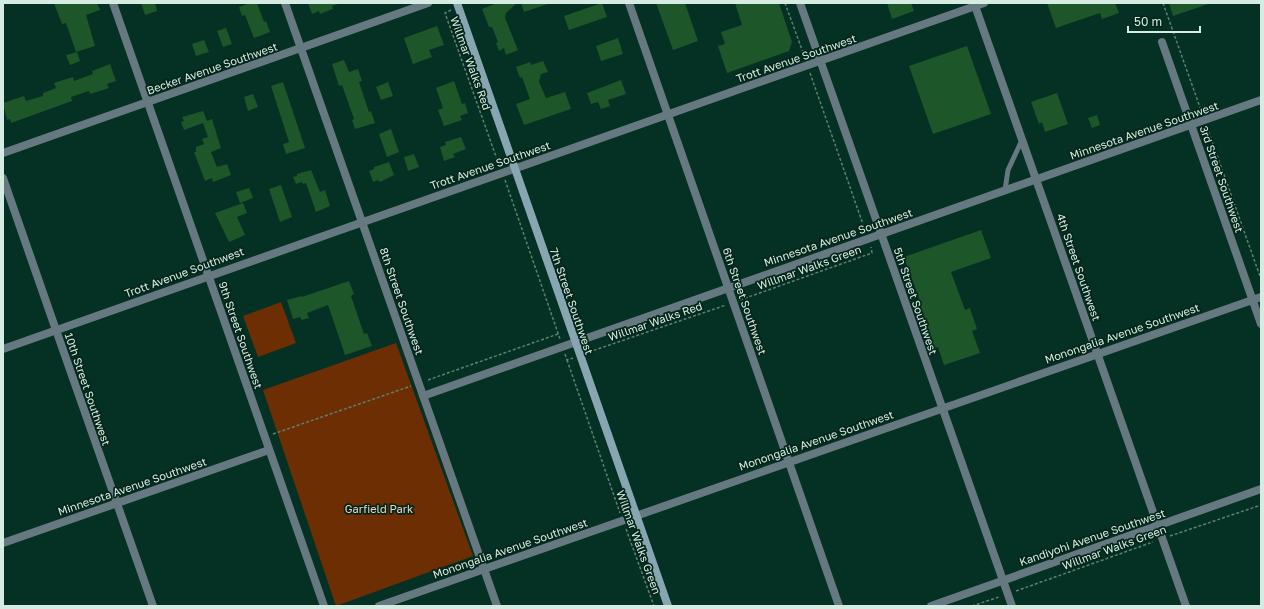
<svg xmlns="http://www.w3.org/2000/svg" width="1264" height="609" viewBox="0 0 1264 609" font-family="'Golos Text',sans-serif">
<style>
.green{fill:#6d2e04}
.building{fill:#1d5628}
.lines{fill:none;stroke-linecap:round;stroke-linejoin:round}
.path{stroke:#5c8073;stroke-width:1.5;stroke-dasharray:3 2;stroke-linecap:butt}
.service{stroke:#667880;stroke-width:5}
.minor{stroke:#667880;stroke-width:8}
.tertiary{stroke:#667880;stroke-width:8}
.secondary{stroke:#88a5b2;stroke-width:8}
.labels{text-anchor:middle;dominant-baseline:central;stroke-width:3.5;stroke-linejoin:round;paint-order:stroke}
.street-label{font-size:11px;fill:#d6ece2;stroke:#05261b}
.park-label{font-size:11px;fill:#eed1c3;stroke:#05261b}
</style>
<rect width="100%" height="100%" fill="#043123"/>
<g class="green">
<path d="M281 302 296 343 258 357 243 316Z"/>
<path d="M396 343 473 556 336 606 263 390Z"/>
</g>
<g class="building">
<path d="M54 3H97L100 10 86 15 95 46 76 52 66 23 62 24Z"/>
<path d="M141 3H155L157 11 145 15Z"/>
<path d="M250 3H257L264 22 266 21 270 32 254 38 245 15 242 16 239 7Z"/>
<path d="M308 3H338V4L332 6 333 9 320 14 319 11 312 14Z"/>
<path d="M497 3H517L506 13 505 18 518 50 506 55 504 48 499 51 496 43 498 42 492 27H489L482 9Z"/>
<path d="M521 3H547L548 4 524 12Z"/>
<path d="M602 3 607 17 569 30 564 16Z"/>
<path d="M656 3H685L698 41 673 50Z"/>
<path d="M735 3H779L792 42 789 51 727 73 718 46 725 44 721 32 742 25Z"/>
<path d="M887 3H911L914 11 892 19Z"/>
<path d="M1047 3H1115L1119 13 1102 19 1100 13 1056 28Z"/>
<path d="M1169 3H1208V4L1173 16Z"/>
<path d="M437 26 444 45 429 50 432 57 413 64 404 38Z"/>
<path d="M226 28 232 44 223 47 217 31Z"/>
<path d="M618 38 623 54 601 61 596 46Z"/>
<path d="M204 40 209 52 196 56 192 44Z"/>
<path d="M967 46 991 114 933 134 909 66Z"/>
<path d="M77 52 80 61 70 65 66 55Z"/>
<path d="M344 60 349 72 358 69 362 81 359 82 369 112 371 111 375 123 355 129 352 120 354 119 342 85 339 86 332 64Z"/>
<path d="M543 61 548 72 541 74 539 82 546 98 565 92 571 109 524 125 516 104 530 99 522 77 520 78 516 67 530 62 531 65Z"/>
<path d="M110 64 116 81 107 84 109 88 90 94 89 91 71 97 72 101 11 123 10 119 7 120 3 103 24 96 26 101 43 96V93L56 88 54 83 73 77 74 81 93 74 92 71Z"/>
<path d="M621 80 626 94 608 100 610 106 601 109 598 102 591 104 587 93Z"/>
<path d="M454 81 462 104 465 103 468 113 460 116 462 120 444 126 438 110 443 108 436 88Z"/>
<path d="M283 82 305 148 286 154 283 144 289 142 271 86Z"/>
<path d="M388 82 393 96 381 100 376 87Z"/>
<path d="M1057 93 1068 124 1045 132 1042 122 1039 124 1031 102Z"/>
<path d="M253 94 258 107 248 111 244 97Z"/>
<path d="M203 111 207 121 212 119 221 148 211 152 217 167 227 164 231 175 213 182 212 178 205 181 194 152H196V147L204 144 202 139 208 137 203 123 184 130 181 122 184 121 182 117Z"/>
<path d="M1097 115 1100 125 1092 128 1088 118Z"/>
<path d="M391 129 399 152 387 157 379 134Z"/>
<path d="M461 137 466 149 453 154 455 157 444 161 440 147 446 145 445 142Z"/>
<path d="M414 154 419 167 408 171 404 157Z"/>
<path d="M389 162 394 175 380 182 378 180 373 182 369 171 374 169V167Z"/>
<path d="M311 170 320 192 325 190 330 206 316 212 306 183 303 184 302 182 296 184 293 177 297 176V174Z"/>
<path d="M281 185 292 217 280 222 269 189Z"/>
<path d="M249 188 253 198 240 203 236 192Z"/>
<path d="M243 203 247 213 237 217 245 235 229 242 215 213Z"/>
<path d="M981 230 991 258 951 272 965 310 970 308 977 329 972 331 980 353 944 365 938 347 932 349 915 302 920 301 904 257Z"/>
<path d="M349 281 354 294 351 296 364 334 367 333 372 346 345 355 328 305 307 313 309 318 302 320 300 317 293 319 287 300 302 296V297Z"/>
</g>
<g class="lines">
<g class="path">
<path d="M785 3 805 58"/>
<path d="M1163 3 1202 113"/>
<path d="M451 10 445 13 499 165"/>
<path d="M810 73 865 230"/>
<path d="M1207 127 1261 279"/>
<path d="M505 180 560 339"/>
<path d="M740 300 872 253 871 247"/>
<path d="M589 352 726 305"/>
<path d="M565 354 567 360 573 358"/>
<path d="M567 360 620 513"/>
<path d="M428 380 558 334"/>
<path d="M273 434 411 386"/>
<path d="M626 529 654 606"/>
<path d="M1170 536 1261 505"/>
<path d="M1016 591 1153 542"/>
<path d="M972 606 999 597"/>
</g>
<path class="service" d="M1005 190 1008 170 1022 140"/>
<g class="minor">
<path d="M113 3 324 606"/>
<path d="M285 3 497 606"/>
<path d="M629 3 839 606"/>
<path d="M974 3 1186 606"/>
<path d="M1162 42 1261 324"/>
<path d="M3 153 428 3"/>
<path d="M56 330 153 606"/>
<path d="M423 396 1261 100"/>
<path d="M3 543 269 450"/>
<path d="M379 606 1261 297"/>
</g>
<g class="tertiary">
<path d="M800 3 1012 606"/>
<path d="M3 178 56 330"/>
<path d="M3 349 984 3"/>
<path d="M931 606 1261 489"/>
</g>
<path class="secondary" d="M457 3 668 606"/>
</g>
<g class="labels">
<g class="street-label">
<text transform="translate(796 58) rotate(-19)">Trott Avenue Southwest</text>
<text transform="translate(471 63) rotate(70)">Willmar Walks Red</text>
<text transform="translate(212 68) rotate(-19)">Becker Avenue Southwest</text>
<text transform="translate(1144 130) rotate(-19)">Minnesota Avenue Southwest</text>
<text transform="translate(490 165) rotate(-19)">Trott Avenue Southwest</text>
<text transform="translate(1222 179) rotate(71)">3rd Street Southwest</text>
<text transform="translate(838 237) rotate(-19)">Minnesota Avenue Southwest</text>
<text transform="translate(809 267) rotate(-20)">Willmar Walks Green</text>
<text transform="translate(1079 267) rotate(71)">4th Street Southwest</text>
<text transform="translate(184 272) rotate(-20)">Trott Avenue Southwest</text>
<text transform="translate(402 301) rotate(71)">8th Street Southwest</text>
<text transform="translate(572 301) rotate(71)">7th Street Southwest</text>
<text transform="translate(745 301) rotate(71)">6th Street Southwest</text>
<text transform="translate(916 301) rotate(71)">5th Street Southwest</text>
<text transform="translate(655 321) rotate(-19)">Willmar Walks Red</text>
<text transform="translate(1122 333) rotate(-19)">Monongalia Avenue Southwest</text>
<text transform="translate(241 335) rotate(71)">9th Street Southwest</text>
<text transform="translate(88 389) rotate(71)">10th Street Southwest</text>
<text transform="translate(816 440) rotate(-19)">Monongalia Avenue Southwest</text>
<text transform="translate(132 486) rotate(-19)">Minnesota Avenue Southwest</text>
<text transform="translate(1092 537) rotate(-19)">Kandiyohi Avenue Southwest</text>
<text transform="translate(639 542) rotate(70)">Willmar Walks Green</text>
<text transform="translate(1114 547) rotate(-20)">Willmar Walks Green</text>
<text transform="translate(510 548) rotate(-19)">Monongalia Avenue Southwest</text>
</g>
<g class="park-label">
<text x="379" y="508">Garfield Park</text>
</g>
</g>
<rect width="1264" height="609" fill="none" stroke="#d6ece2" stroke-width="8"/>
<path d="M1128 26v6h72v-6" fill="none" stroke="#d6ece2" stroke-width="2"/>
<text x="1134" y="26" font-size="12" fill="#d6ece2" stroke="#05261b" stroke-width="3" paint-order="stroke">50 m</text>
</svg>
